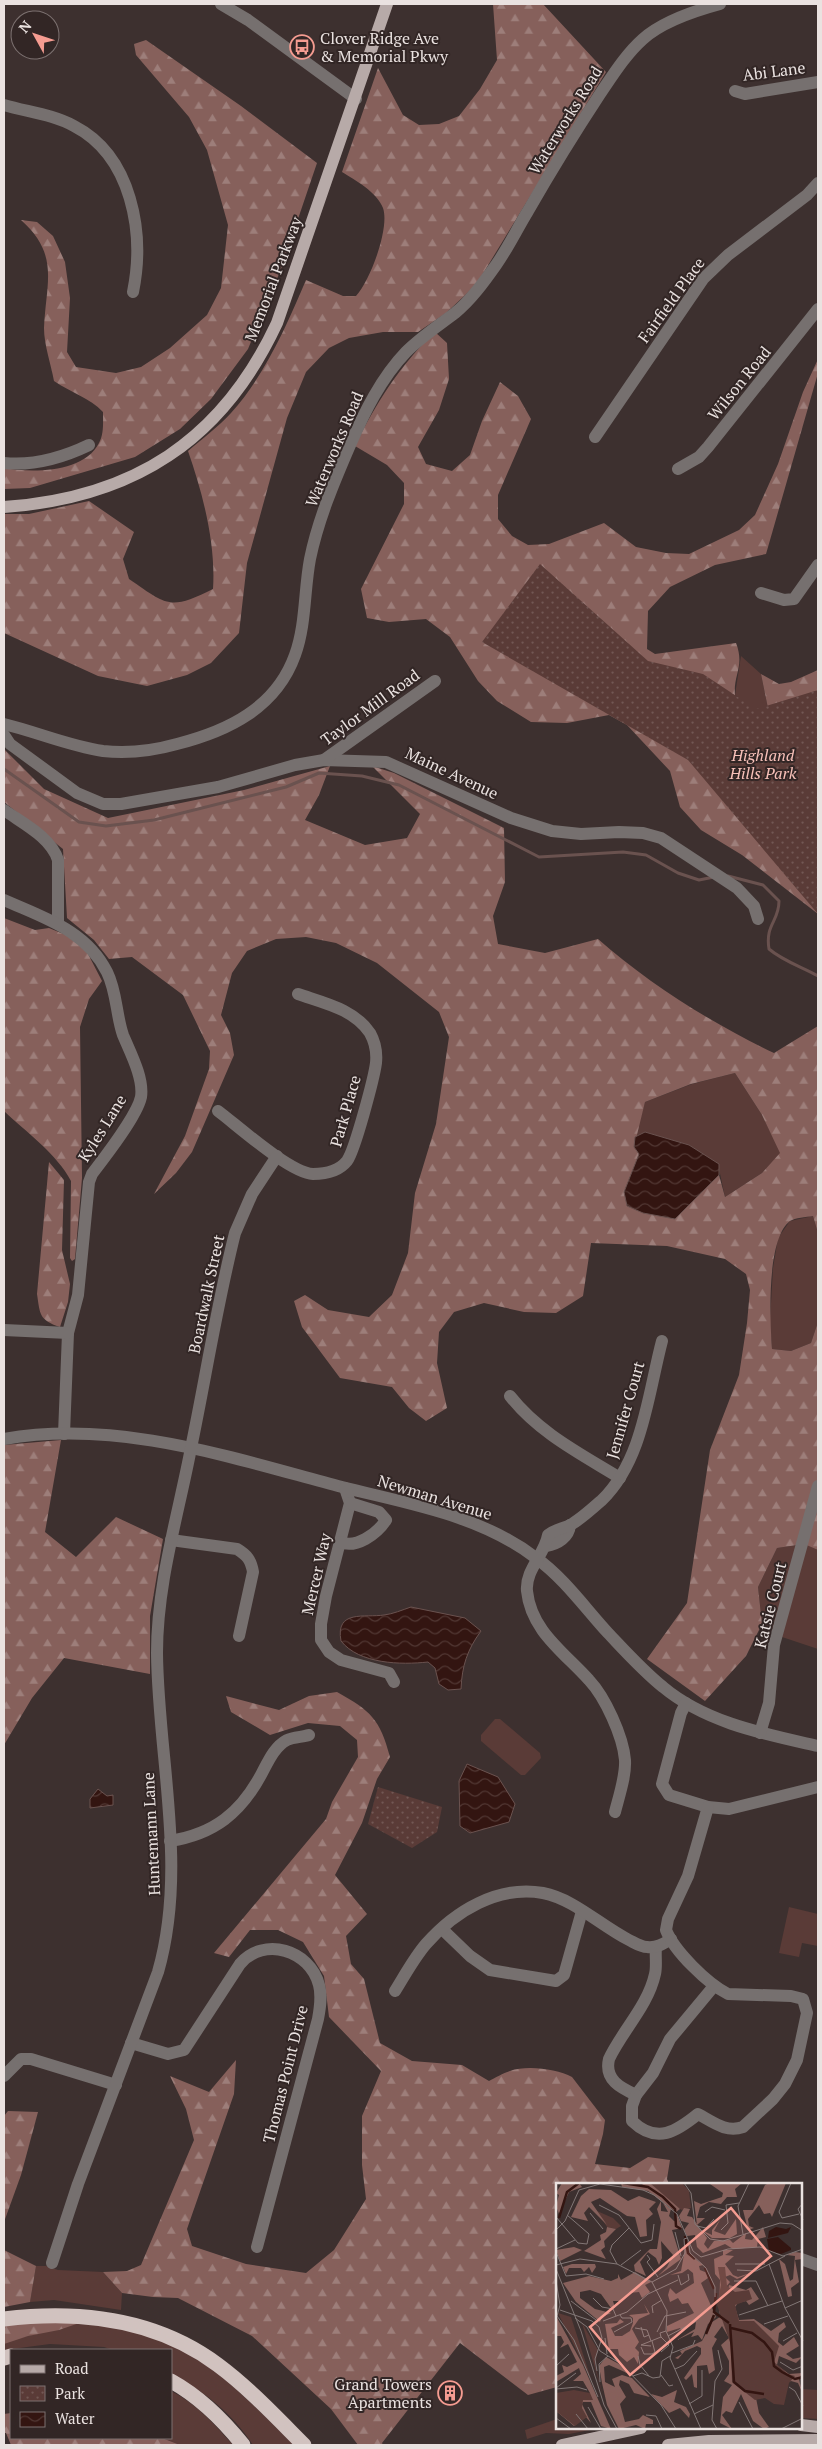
<svg xmlns="http://www.w3.org/2000/svg" width="822" height="2449" viewBox="0 0 822 2449" font-family="'PT Serif',serif">
<style>
.green{fill:#5a3b37}
.forest{fill:url(#forest-firs);fill-rule:evenodd}
.park{fill:url(#park-dots)}
.water{fill:url(#water-waves);stroke:#6a524f}
.lines{fill:none;stroke-linecap:round;stroke-linejoin:round}
.stream{stroke:#6a524f;stroke-width:3}
.minor{stroke:#76706f;stroke-width:12}
.major{stroke:#b7aaa8;stroke-width:12}
.highway{stroke:#d1c2bf;stroke-width:15}
.labels{text-anchor:middle;dominant-baseline:central;stroke-width:4;stroke-linejoin:round;paint-order:stroke}
.poi-label{font-size:16px;fill:#eae2e0;stroke:#322625;text-anchor:start}
.street-label{font-size:16px;fill:#eae2e0;stroke:#322625}
.park-label{font-size:16px;font-style:italic;fill:#f7c0b8;stroke:#322625}
.inset-river{fill:none;stroke:#331511;stroke-width:2.5}
.inset-road{fill:none;stroke:#827776;stroke-width:1}
.view{fill:#f59c91;fill-opacity:0.15;stroke:#f59c91;stroke-width:2.5}
.inset-edge{fill:none;stroke:#eae2e0;stroke-width:2.5}
</style>
<defs>
<pattern id="forest-firs" width="22" height="20" patternUnits="userSpaceOnUse" patternTransform="scale(1.25)"><rect width="22" height="20" fill="#86605b"/><path d="M5 1l3.5 6h-7zM16 11l3.5 6h-7z" fill="#9d7e7a"/></pattern>
<pattern id="park-dots" width="8" height="8" patternUnits="userSpaceOnUse" patternTransform="scale(1.25)"><rect width="8" height="8" fill="#5a3b37"/><path d="M2 2h.1M6 6h.1" fill="none" stroke="#725754" stroke-width="1.8" stroke-linecap="round"/></pattern>
<pattern id="water-waves" width="16" height="10" patternUnits="userSpaceOnUse" patternTransform="scale(1.25)"><rect width="16" height="10" fill="#331511"/><path d="M0 5q4-4 8 0t8 0" fill="none" stroke="#513733"/></pattern>
</defs>
<rect width="100%" height="100%" fill="#3d302f"/>
<g class="green">
<path d="M741 656 761 674 770 718 799 747 735 695Z"/>
<path d="M735 1073 762 1115 781 1153 762 1173 725 1197 718 1164 689 1145 645 1132 635 1137 645 1102 692 1084Z"/>
<path d="M813 1216 818 1233V1322L811 1343 791 1351 772 1349 770 1321 773 1268 778 1238 790 1221Z"/>
<path d="M804 1544 818 1550V1649L782 1637 762 1624 758 1587 777 1548Z"/>
<path d="M495 1719H500L540 1753 541 1758 525 1775H521L481 1741V1735Z"/>
<path d="M789 1907 818 1914V1946L802 1943 799 1957 779 1953Z"/>
<path d="M36 2266H46L58 2270 103 2272 122 2293 121 2310 54 2300 30 2302Z"/>
<path d="M85 2321C114 2327 144 2332 170 2344 219 2367 256 2408 294 2445H253C234 2415 203 2390 171 2374V2350H113L104 2347 50 2344 4 2350V2344L8 2341Z"/>
<path d="M801 2389 818 2390V2419L801 2418Z"/>
<path d="M171 2391C196 2403 215 2425 233 2445H180L162 2438H171Z"/>
<path d="M557 2419V2428H600L569 2434 546 2433 527 2439 525 2430Z"/>
</g>
<g class="forest">
<path d="M493 4H543L606 72 476 285 446 313 418 332H383L349 338 329 348 306 372 287 418 247 563 239 633 211 663 187 675 147 686 98 676 4 633V514H29L89 501 134 532 123 559 129 579C167 605 169 611 213 589 216 544 203 494 188 451 202 439 218 427 231 413 265 375 286 327 306 280L343 296H356C370 281 390 228 383 208 377 192 355 180 342 172L378 68 403 115 419 125 439 124 459 116 480 89 497 60Z"/>
<path d="M146 40 241 106 317 163 281 269 248 349 211 399 180 429 135 457 30 488 4 489V468C32 473 84 473 99 443 104 434 103 422 103 412 90 398 70 392 54 381 51 364 44 345 44 328 46 282 60 255 21 220L37 222 53 236 65 262 70 298 67 352 76 367 116 373 141 367 170 348 207 315 221 288 228 225 207 150 189 117 136 55 134 44Z"/>
<path d="M435 332 447 343 449 379 439 410 418 447 426 464 452 471 470 455 482 421 500 382 518 396 531 419 498 495V519L512 536 528 545 549 544 604 523 636 547 666 553 689 554 739 530 755 515 778 464 803 392 818 359V373L766 554 715 565 670 587 648 611 647 649 655 654 736 643C745 666 733 675 735 695 739 729 795 775 818 799V914L742 855 701 830 680 807 670 771 627 725 609 715 567 723 531 722 497 701 478 681 450 637 426 619 389 622 367 618 361 589 404 504V483L387 465 355 446C376 403 400 365 435 332Z"/>
<path d="M818 670V772L770 718 761 674 779 684 791 682Z"/>
<path d="M4 749 44 789 108 818 244 790 330 766 319 795 305 820 365 845 407 838 420 814 372 766 394 773 504 828 505 882 493 916 498 944 545 953 598 939C649 984 713 1024 774 1053L818 1026V1233L813 1216C806 1217 795 1218 790 1221 766 1239 770 1321 772 1349L791 1351 811 1343 818 1322V1550L804 1544 777 1548 758 1587 762 1624 746 1656 705 1701 647 1659 687 1603 710 1450 739 1375 747 1323 750 1290 746 1274 725 1259 667 1246 591 1243 583 1296 556 1313 524 1312 484 1303 454 1312 439 1332 437 1363 447 1408 426 1421 409 1408 392 1387 340 1378 302 1327 294 1301 305 1295 328 1310 369 1317 392 1295 408 1253 415 1193 436 1124 449 1037 439 1012 377 963 336 943 306 937 276 939 247 951 232 973 221 1015 230 1033 234 1055 192 1152 176 1173 154 1194 185 1136 209 1069 210 1051 183 995 132 957 109 959 94 940 67 918 63 849 4 802ZM735 1073 762 1115 780 1153 762 1173 725 1197 719 1175 675 1219 624 1192 639 1154 634 1147 645 1102 691 1084Z"/>
<path d="M4 918 35 930 49 928 66 935 86 950 102 981 89 999 80 1027 82 1178 75 1259 72 1261 70 1258 71 1181C57 1154 26 1132 4 1111Z"/>
<path d="M49 1162 64 1180 62 1250 70 1284 68 1302 60 1327C39 1320 40 1314 37 1294Z"/>
<path d="M61 1440 45 1532 76 1557 116 1517 163 1539 150 1616V1674L64 1658 32 1698 4 1745V1445Z"/>
<path d="M337 1692C371 1711 380 1719 390 1757L377 1779 362 1823 335 1875 367 1914 346 1936 351 1964 364 1979 380 2043 412 2061 462 2065 489 2081C495 2078 503 2073 510 2071 527 2065 557 2069 572 2077L605 2120 603 2134 595 2164 630 2168 648 2157 670 2160 667 2179 669 2184H557V2387L528 2395 460 2343 382 2443 383 2445H358L331 2409 252 2336 178 2298 153 2297 122 2293 103 2272 127 2271 141 2265 194 2140 186 2109 170 2076 209 2092 236 2060 234 2094 187 2229 192 2246 246 2264 306 2273 334 2250 366 2199 362 2165V2116L381 2071 329 2017 324 1976 303 1942 278 1930H250L229 1957 214 1953 326 1819 332 1802 358 1757 357 1740 340 1726 308 1723 270 1735 231 1712 226 1696 279 1710 309 1696Z"/>
<path d="M8 2111 38 2112 21 2175 4 2222V2116Z"/>
<path d="M4 2250 36 2266 30 2302 4 2307Z"/>
<path d="M85 2321 59 2330 28 2336 4 2344V2324Z"/>
<path d="M11 2413V2438H162L180 2445H11L6 2433H4V2414Z"/>
</g>
<g class="park">
<path d="M540 564 648 661 703 674 756 709 818 690V914L688 760 482 642Z"/>
<path d="M378 1787 442 1807 437 1832 412 1848 368 1824Z"/>
</g>
<g class="water">
<path d="M645 1132 689 1145 719 1164V1175L675 1219 643 1213 627 1206 624 1192 639 1154 634 1147 635 1137Z"/>
<path d="M411 1607 465 1618 481 1631C467 1650 462 1666 461 1689L448 1690 439 1684 435 1668 428 1662C401 1665 359 1664 341 1641 335 1609 365 1618 384 1615 393 1614 402 1610 411 1607Z"/>
<path d="M467 1764 498 1777 515 1804 509 1822 470 1833 460 1826 459 1781Z"/>
<path d="M98 1789 107 1796 113 1795V1805L90 1808V1799Z"/>
</g>
<g class="lines">
<g class="stream">
<path d="M4 769 79 822 106 826 154 820 286 787 319 773 362 776 399 785 539 857 623 852 646 855 678 873 699 880 714 877"/>
<path d="M728 876 763 885 779 901C779 922 765 924 769 949 783 961 802 967 818 976"/>
</g>
<g class="minor">
<path d="M221 4 248 20 356 99"/>
<path d="M735 91 745 94 818 82"/>
<path d="M4 105C27 112 52 114 74 126 132 156 145 233 133 292"/>
<path d="M595 437 703 279 728 255 807 195 818 183"/>
<path d="M4 463C34 466 62 458 89 445"/>
<path d="M678 469 699 457 708 447 818 309"/>
<path d="M761 593 784 600 794 599 818 565"/>
<path d="M4 724C37 732 69 746 103 751 129 754 152 751 177 744 228 731 276 708 295 655 306 625 304 591 310 559 318 520 334 482 350 445 364 413 381 378 406 352 421 337 438 326 455 313 471 300 484 282 496 265 508 248 517 229 528 211 551 171 575 132 600 94 613 75 626 54 643 39 663 21 694 11 720 4"/>
<path d="M4 735 10 744 77 793 103 804H121L218 787 295 765 324 760 386 762 511 818 552 831 581 834 619 832 643 833 661 838 737 888 754 906 758 919"/>
<path d="M324 760 435 681"/>
<path d="M4 810C22 823 51 837 58 860V924"/>
<path d="M4 900C44 918 86 930 107 972 117 992 116 1015 123 1035 130 1052 144 1078 141 1097 137 1116 105 1157 92 1174L89 1182 78 1295 68 1333 64 1434"/>
<path d="M218 1111C238 1126 290 1173 313 1174 325 1174 339 1171 347 1161 355 1150 374 1078 376 1063 377 1053 375 1042 370 1033 354 1009 324 1003 298 994"/>
<path d="M4 1330 68 1333"/>
<path d="M510 1396C539 1433 581 1454 620 1478"/>
<path d="M4 1439C119 1419 232 1458 342 1487 409 1504 480 1515 536 1558 564 1578 585 1608 608 1633 626 1652 643 1671 663 1687 706 1723 765 1734 818 1746"/>
<path d="M345 1488 350 1503 326 1596 321 1624V1640L329 1652 341 1660 389 1673 394 1682"/>
<path d="M171 1540 237 1549C247 1555 251 1560 253 1572L239 1636"/>
<path d="M340 1542C356 1549 377 1534 386 1520L379 1512 350 1503"/>
<path d="M546 1546C558 1544 569 1537 570 1525"/>
<path d="M686 1703 681 1713 662 1784 669 1795 708 1807 729 1809 818 1787"/>
<path d="M760 1733 769 1703 774 1645 818 1486"/>
<path d="M615 1812C619 1796 626 1776 625 1760 623 1736 605 1697 589 1680 565 1653 531 1631 527 1591 525 1570 545 1554 548 1535 557 1528 564 1529 572 1524 582 1518 593 1508 602 1500 643 1460 648 1394 662 1341"/>
<path d="M170 1841C214 1834 241 1813 262 1773 268 1762 274 1747 287 1740 293 1737 303 1737 309 1735"/>
<path d="M442 1929 470 1956 490 1970 556 1981 564 1975 582 1911"/>
<path d="M656 1947C655 1956 657 1966 655 1974 648 2006 622 2031 609 2059 604 2080 621 2088 636 2095L653 2073 670 2039 714 1986"/>
<path d="M395 1991C405 1975 414 1958 426 1944 455 1911 498 1885 543 1893 574 1899 601 1926 629 1940 635 1943 641 1947 647 1947 657 1948 663 1944 671 1939"/>
<path d="M131 2043 168 2054 184 2050 240 1964C264 1936 310 1950 319 1985 322 1996 320 2008 318 2019L257 2247"/>
<path d="M4 2076 21 2059H31L116 2085"/>
<path d="M636 2095 632 2106V2121C657 2145 677 2131 698 2114 713 2122 726 2133 743 2127L773 2099 785 2084 797 2060 807 2013 803 1999 791 1996 728 1994C708 1984 674 1951 666 1930L668 1919 688 1876 708 1807"/>
<path d="M801 2259 818 2265"/>
<path d="M52 2263 78 2184 158 1972C188 1867 158 1759 157 1653 157 1583 178 1516 191 1448 206 1376 217 1304 235 1233L252 1194 277 1156"/>
</g>
<g class="major">
<path d="M4 507C133 498 222 441 277 323L387 4"/>
<path d="M801 2425 818 2427"/>
<path d="M562 2445 641 2428"/>
<path d="M668 2445 709 2441 818 2440"/>
</g>
<g class="highway">
<path d="M4 2319C79 2310 155 2318 218 2365 249 2388 277 2418 304 2445"/>
<path d="M4 2358 11 2356"/>
<path d="M171 2381C200 2397 223 2420 243 2445"/>
</g>
</g>
<defs>
<g id="bus-ring" transform="scale(1.25)"><circle r="9.5" fill="#322625" stroke="#f59c91" stroke-width="1.5"/><path d="M-5-6H5V4H4V6H2V4H-2V6H-4V4H-5ZM-3.5-4V0h7V-4ZM-3.5 1.2v1.5H-2V1.2ZM2 1.2v1.5H3.5V1.2Z" fill="#f59c91"/></g>
<g id="building-ring" transform="scale(1.25)"><circle r="9.5" fill="#322625" stroke="#f59c91" stroke-width="1.5"/><path d="M-4-6H4V6H1V3H-1V6H-4ZM-2.5-4.3h1.7v1.8h-1.7ZM.8-4.3h1.7v1.8H.8ZM-2.5-1h1.7V.8h-1.7ZM.8-1h1.7V.8H.8Z" fill="#f59c91"/></g>
</defs>
<g fill-rule="evenodd">
<use href="#bus-ring" x="302" y="47"/>
<use href="#building-ring" x="450" y="2393"/>
</g>
<g class="labels">
<g class="poi-label">
<text x="320" y="38">Clover Ridge Ave<tspan x="320" dy="18">&amp; Memorial Pkwy</tspan></text>
<text x="432" y="2384" text-anchor="end">Grand Towers<tspan x="432" dy="18">Apartments</tspan></text>
</g>
<g class="street-label">
<text transform="translate(774 71) rotate(-7)">Abi Lane</text>
<text transform="translate(565 120) rotate(-58)">Waterworks Road</text>
<text transform="translate(273 279) rotate(-69)">Memorial Parkway</text>
<text transform="translate(671 300) rotate(-54)">Fairfield Place</text>
<text transform="translate(739 383) rotate(-51)">Wilson Road</text>
<text transform="translate(334 449) rotate(-67)">Waterworks Road</text>
<text transform="translate(370 707) rotate(-36)">Taylor Mill Road</text>
<text transform="translate(452 773) rotate(25)">Maine Avenue</text>
<text transform="translate(345 1111) rotate(-74)">Park Place</text>
<text transform="translate(102 1128) rotate(-58)">Kyles Lane</text>
<text transform="translate(206 1294) rotate(-78)">Boardwalk Street</text>
<text transform="translate(625 1410) rotate(-74)">Jennifer Court</text>
<text transform="translate(435 1497) rotate(17)">Newman Avenue</text>
<text transform="translate(316 1574) rotate(-77)">Mercer Way</text>
<text transform="translate(770 1605) rotate(-76)">Katsie Court</text>
<text transform="translate(151 1834) rotate(-93)">Huntemann Lane</text>
<text transform="translate(285 2074) rotate(-76)">Thomas Point Drive</text>
</g>
<g class="park-label">
<text x="763" y="755">Highland<tspan x="763" dy="18">Hills Park</tspan></text>
</g>
</g>
<g transform="translate(556 2183)">
<rect width="246" height="246" fill="#3d302f"/>
<path d="M94 0H126L133 8 135 25 126 27 120 24ZM41 28 57 35 65 43 60 46 51 44ZM2 130 15 134 36 199ZM26 140 42 167 39 182 47 213Z" fill="#5a3b37"/>
<path d="M6 0H23L26 4 13 9 3 31 0 23 3 12 0 10ZM65 0 89 3 84 0H94L124 26 120 29 92 8 66 4ZM186 0 179 6 181 14H171L165 21 153 19 144 24 141 35H149L141 42 138 18 145 21 166 14 167 10 154 1ZM213 0H230L216 34 214 30 208 31 203 22 192 36 193 43 198 45 192 47 187 27H197L209 2ZM33 6 55 7 72 18 83 13 100 19 93 26 97 31 90 37 91 53 84 54 79 34 71 33 44 15 35 19 51 42 33 24 28 30 32 38 15 34 25 13ZM105 18V28L112 29 107 20 115 26 113 33 118 38 121 39 119 30 122 34 126 45 116 47 125 76 102 93 111 84 117 72 105 58 106 75 103 82 100 75 92 69 84 79 90 93 79 88 78 82 94 66H101L105 39 101 26ZM128 25 134 26 131 33 136 34 151 55 148 61 152 66 158 58 174 57 177 60 190 50 189 56 196 57 207 44 210 54 202 56 201 64 177 66 169 61 147 70 141 64 139 52 131 53 128 47 133 40 125 38 123 33ZM180 36 181 51 174 55H156L145 47 156 52V47L164 37 158 48 169 52ZM51 44 60 46 48 58 49 64 45 67 50 76 28 68 45 57 44 52 50 49ZM131 55 133 71 147 82 143 83 144 87 149 89 150 86 152 95 145 100 160 134 152 141 146 157 142 152 135 154 138 149 121 157 139 146 140 139 126 148 124 145 111 149V143L138 130 132 120 126 121 122 115 114 119 112 112 114 105 120 111 138 100 137 90 132 86 126 90 114 92 125 88ZM18 64 26 67 4 78 0 67ZM167 67H177L169 72 178 73 169 81 177 92 182 94 197 89 181 96 174 92 169 94 174 99 170 104 163 132 164 97 159 91 158 76 167 72ZM239 69 246 70V76L239 77 243 99 235 105 236 113 232 114 223 76 229 81 234 98 237 96 239 73 231 72ZM16 81H39L40 84 36 90 33 84 28 89 25 85H13L10 91 7 84ZM79 89 95 99 89 102 94 109 86 115 83 109 73 110 64 118H57L59 125H55L45 111 34 107 24 109V115L39 126 55 130 46 134 44 139 20 119 7 100 33 93 55 98 62 95V91L65 97ZM173 102 190 107 195 104 203 116 193 122 190 118 182 120 179 124 183 137 198 136 215 148 228 139 230 144 223 150 222 159 227 163 238 154 243 163 230 171 237 176 246 174 240 180 223 173 221 182 233 191 246 190 243 196 246 209 242 200 235 198 200 215 203 230 213 244 208 246 197 238 185 211 176 230 170 228 166 232 176 246 164 240 167 214 176 202 168 198 173 191V178L165 162 173 155 166 143 158 154 161 156 156 165 159 187 153 191 151 182 141 183V205L138 204 136 191 130 197 128 195 145 171V165L141 163 129 168 122 176 119 175 126 171 124 168 146 158 156 139 167 132ZM88 121 94 131 83 136 76 146 83 159 79 165 83 169 82 181 78 174 71 179 63 172 62 166H53L49 141 61 140 64 136 68 139 55 145 59 153H66L74 148 77 140V135L73 132 92 130ZM0 133 27 182 55 246 45 243 35 219H27L21 231 26 221 35 240 30 234 18 243 0 228V210H34L27 198H17L25 191 23 185 0 199V193L8 189 6 182 11 184 21 179 12 161 4 165 8 159 5 153H0ZM50 174 63 181 71 190 53 182 48 184 49 199 59 204 56 196 66 192 76 195 94 214 78 210 73 201 64 197 63 202 70 214 64 221 69 239 83 236 87 232 97 237V241H90L89 246 80 242 63 246 51 222 46 200 43 183ZM121 207 118 219 130 224 134 231 133 235 124 225 113 230 95 211 106 214Z" fill="#86605b"/>
<path d="M162 84H169L171 103 179 109 193 107 196 116 179 122 183 138H198L223 163 218 179 232 191 239 193 233 200 228 222 218 221 209 215 199 217 176 199 175 162 161 122 165 102ZM18 207 34 210 37 217H27L26 225 31 234 19 243 0 228V210Z" fill="#5a3b37"/>
<path d="M220 44 230 46 235 44 232 50 212 55 213 48ZM222 54 235 65V67L225 71 213 68 211 56Z" fill="#331511"/>
<path class="inset-river" d="M67 0 92 4 107 14 119 26 120 43 125 46M3 35 11 9 23 0M129 53 132 70 139 76M149 85 158 106M160 110 158 129 173 140M174 141 178 199 189 208 208 211M175 145 196 150 208 159 216 169 218 183 226 189 239 196 247 194M150 151 158 132"/>
<path class="inset-road" d="M128 0 135 10 139 41 154 56 167 58 224 40 236 41 247 48M235 0 223 29 226 35 243 31M247 20 242 26 247 37M43 22 63 32 85 60 96 57 98 41M149 29 156 24 169 27M34 30 47 46M0 34 22 60 31 61 33 51 11 32M141 43 150 45 158 36M0 47 9 38 23 7 44 1 87 7 98 12 121 31 137 68 145 74 172 66 204 64 227 73 247 66M165 47 172 40 170 22 183 20M119 49 125 73M187 51 182 23 193 0M133 62 134 70 150 85 159 104V114M0 66 19 57M0 69 10 93 30 91 48 96M91 72 94 76 91 79 102 94M61 81 54 68 56 62 73 45M179 81H209M213 81 229 125 247 158M0 82 24 76 61 81 96 99 111 128 110 148 117 164 114 175 145 246M65 82 85 67M0 86 25 148 48 222 61 246M181 87 200 88 229 73M122 92 125 102 133 97 132 91M0 98 4 122 1 133 18 157 42 214M178 98H200L212 123M96 99 120 86 129 70 128 56 131 55M37 115 46 124 57 126 60 133M15 118 40 137M229 125 247 117M4 127 36 138 43 144 46 155 39 176 41 188M97 130 96 123 106 117M183 132 226 118M19 135 31 144 44 168 65 181 105 222 120 246M47 138 71 129 92 111 122 97M208 141 232 133M85 144 88 154 93 152M79 145 91 147 95 158M58 149 76 139 75 135H66L64 132M101 149 109 133 130 129M112 153 140 138M49 155 51 171M227 158 241 150M95 163 85 162 105 154 104 150 110 148M85 164 88 171H96L99 169 96 158M105 169 113 162 105 154M116 170 137 162 139 157M82 173 84 182 93 193M224 179 237 187 247 183M0 183 13 171M119 186 128 182 141 168M105 192 113 203 117 202M77 193 86 190 97 195 104 194 106 178 114 173M44 199 43 181 52 173M233 204 239 208 247 223M0 205 20 190M0 206 21 204 31 207M183 219 197 246M133 221 146 213V187M32 224 45 246M20 231 32 246M138 231 157 222M90 232 100 233 106 246M0 235 15 246M161 246 156 237 159 198 166 186 162 167M225 246 247 235"/>
<path class="view" d="M175 25 215 73 74 192 34 144Z"/>
<rect width="246" height="246" class="inset-edge"/>
</g>
<rect width="822" height="2449" fill="none" stroke="#eae2e0" stroke-width="10"/>
<rect x="10" y="2349" width="162" height="90" fill="#322625" stroke="#7c7170"/>
<rect x="20" y="2365" width="25" height="8" fill="#b7aaa8" stroke="#7c7170"/>
<text x="55" y="2374" font-size="15" fill="#eae2e0">Road</text>
<rect x="20" y="2386" width="25" height="15" fill="url(#park-dots)" stroke="#7c7170"/>
<text x="55" y="2399" font-size="15" fill="#eae2e0">Park</text>
<rect x="20" y="2412" width="25" height="15" fill="url(#water-waves)" stroke="#7c7170"/>
<text x="55" y="2424" font-size="15" fill="#eae2e0">Water</text>
<g transform="translate(35 35) rotate(310)"><circle r="24" fill="#322625" stroke="#7c7170"/>
<path d="M0-4L9 19L0 12L-9 19Z" fill="#f59c91"/>
<text y="-8" font-size="14" font-weight="bold" text-anchor="middle" fill="#eae2e0">N</text>
</g>
</svg>
